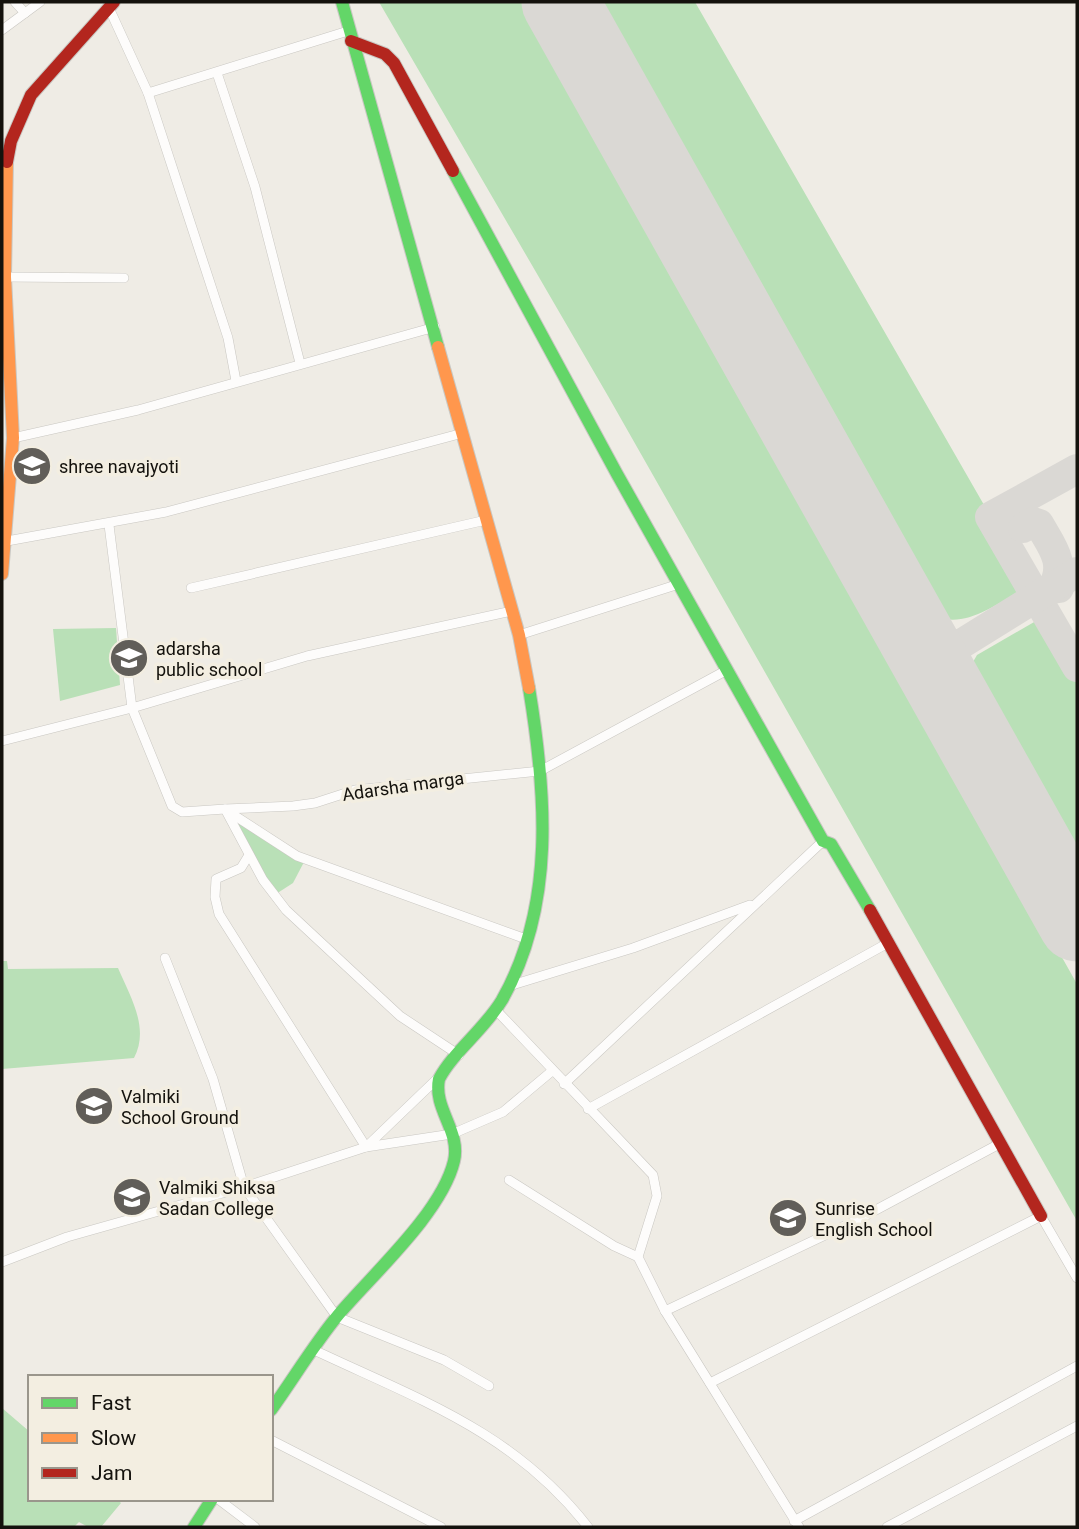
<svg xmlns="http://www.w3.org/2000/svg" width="1079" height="1529" viewBox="0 0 1079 1529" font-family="Roboto,sans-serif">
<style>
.green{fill:#b9e0b7}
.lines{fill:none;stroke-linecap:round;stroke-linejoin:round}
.taxiway{stroke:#dad8d4;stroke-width:30}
.runway{stroke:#dad8d4;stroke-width:77}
.street-casing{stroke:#c9c7c2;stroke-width:10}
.fast-casing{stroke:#c9c7c2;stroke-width:14}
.slow-casing{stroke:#c9c7c2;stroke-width:14}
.jam-casing{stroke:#c9c7c2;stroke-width:14}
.street{stroke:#fdfcfb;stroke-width:9}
.fast{stroke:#63d668;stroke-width:12}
.slow{stroke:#ff974d;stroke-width:12}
.jam{stroke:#b3261e;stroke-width:12}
.labels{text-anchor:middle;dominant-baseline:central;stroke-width:7;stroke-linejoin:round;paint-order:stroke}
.poi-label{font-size:18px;fill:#14120d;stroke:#f3eee1;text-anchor:start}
.street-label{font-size:18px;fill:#14120d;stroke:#f3eee1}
</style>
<rect width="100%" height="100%" fill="#efece5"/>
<g class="green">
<path d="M379 2H523L1077 984V1221L608 396Z"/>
<path d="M582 2H695L1030 585C997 603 957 638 923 608Z"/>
<path d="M1048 614 1077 667V881L968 685 969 669 977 655Z"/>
<path d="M116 628 120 685 60 701 53 629Z"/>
<path d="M238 819 304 862 293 883 276 894 234 821Z"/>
<path d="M2 961H7L8 969 118 968C130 996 150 1028 134 1058L2 1069Z"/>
<path d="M2 1408 30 1432V1499H116L121 1503 101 1527H88L79 1522 74 1527H2Z"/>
</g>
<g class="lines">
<g class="taxiway">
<path d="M1077 469 990 517 1077 667"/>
<path d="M1023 528 1033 522 1039 524C1052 547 1067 563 1052 589L1059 588"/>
<path d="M910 625C923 643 937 651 958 644"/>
<path d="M947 690 943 667 953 649 1077 572"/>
</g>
<path class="runway" d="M560 2 1077 923"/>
<g class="street-casing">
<g id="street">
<path d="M15 2 25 13"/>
<path d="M109 8 148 93 348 31"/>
<path d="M2 30 40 2"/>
<path d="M217 73 255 187 300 363"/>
<path d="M148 93 228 338 236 381"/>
<path d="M5 277 124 278"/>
<path d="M13 438 138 410 435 327"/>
<path d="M109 525 132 708 307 656 512 611"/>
<path d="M7 541 166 512 463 433"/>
<path d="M191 588 486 520"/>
<path d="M519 635 679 584"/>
<path d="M2 741 132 708 172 806 182 812 225 809 263 880 286 910 400 1016 459 1055"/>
<path d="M225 809 293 806 315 803 355 790 540 771 727 670"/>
<path d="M226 810 297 856 526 939"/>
<path d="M249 855 241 868 216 879 215 897 219 914 366 1147 452 1134 503 1112 552 1071"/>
<path d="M165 958 213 1079 244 1187 337 1317 444 1360 489 1386"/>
<path d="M509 986 633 948 750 905"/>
<path d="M496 1010 653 1175 657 1196 638 1257 665 1311 799 1527"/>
<path d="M564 1084 823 841"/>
<path d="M588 1109 888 943"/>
<path d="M509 1180 614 1246 638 1257"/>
<path d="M2 1262 67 1237 244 1187 366 1147 440 1076"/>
<path d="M665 1311 859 1219 1001 1143"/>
<path d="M314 1350C420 1400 514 1432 588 1527"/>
<path d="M710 1383 1041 1216 1077 1278"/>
<path d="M271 1440 441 1527"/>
<path d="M218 1499 255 1527"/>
<path d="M794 1521 1077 1366"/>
<path d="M887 1527 1077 1426"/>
</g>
</g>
<g class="fast-casing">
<g id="fast">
<path d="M342 2 438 347"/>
<path d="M453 171 617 474 823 841 831 844 870 910"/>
<path d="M271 1410C294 1378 314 1344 339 1314 374 1273 442 1212 454 1161 461 1131 433 1109 439 1079 453 1052 484 1030 502 1000 556 905 546 791 529 688"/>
<path d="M194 1527 212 1499"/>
</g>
</g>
<g class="slow-casing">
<g id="slow">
<path d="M438 347 519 635 529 688"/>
<path d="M2 574 13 438 5 277 7 162"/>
</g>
</g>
<g class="jam-casing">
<g id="jam">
<path d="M351 41 385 54 394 63 453 171"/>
<path d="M7 162 11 141 31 95 114 2"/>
<path d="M870 910 1041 1216"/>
</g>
</g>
<use href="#street" class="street"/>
<use href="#fast" class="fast"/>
<use href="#slow" class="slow"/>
<use href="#jam" class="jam"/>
</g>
<defs>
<g id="school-disc" transform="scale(2.0125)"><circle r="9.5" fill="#615e59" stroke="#f3eee1"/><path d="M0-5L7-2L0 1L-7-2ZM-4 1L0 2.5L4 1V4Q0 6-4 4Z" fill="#fff"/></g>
<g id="university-disc" transform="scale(2.0125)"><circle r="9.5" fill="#615e59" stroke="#f3eee1"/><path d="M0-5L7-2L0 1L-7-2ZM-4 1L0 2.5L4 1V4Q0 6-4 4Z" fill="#fff"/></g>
</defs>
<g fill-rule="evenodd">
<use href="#school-disc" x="32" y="466"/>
<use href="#school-disc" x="129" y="658"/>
<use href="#school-disc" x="94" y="1106"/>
<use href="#university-disc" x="132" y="1197"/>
<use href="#school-disc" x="788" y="1218"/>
</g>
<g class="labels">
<g class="poi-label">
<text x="59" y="466">shree navajyoti</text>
<text x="156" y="648">adarsha<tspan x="156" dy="21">public school</tspan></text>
<text x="121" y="1096">Valmiki<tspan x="121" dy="21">School Ground</tspan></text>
<text x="159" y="1187">Valmiki Shiksa<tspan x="159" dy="21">Sadan College</tspan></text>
<text x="815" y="1208">Sunrise<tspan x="815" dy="21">English School</tspan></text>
</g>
<g class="street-label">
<text transform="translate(403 786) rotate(-8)">Adarsha marga</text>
</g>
</g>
<rect width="1079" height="1529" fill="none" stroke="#14120d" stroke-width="7"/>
<rect x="28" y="1375" width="245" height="126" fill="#f3eee1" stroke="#9a968c" stroke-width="2"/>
<rect x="42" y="1398" width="35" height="10" fill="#63d668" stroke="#9a968c" stroke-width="2"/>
<text x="91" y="1410" font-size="21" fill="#14120d">Fast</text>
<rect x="42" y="1433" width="35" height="10" fill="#ff974d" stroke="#9a968c" stroke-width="2"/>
<text x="91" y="1445" font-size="21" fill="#14120d">Slow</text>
<rect x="42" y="1468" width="35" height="10" fill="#b3261e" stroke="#9a968c" stroke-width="2"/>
<text x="91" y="1480" font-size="21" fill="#14120d">Jam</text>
</svg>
